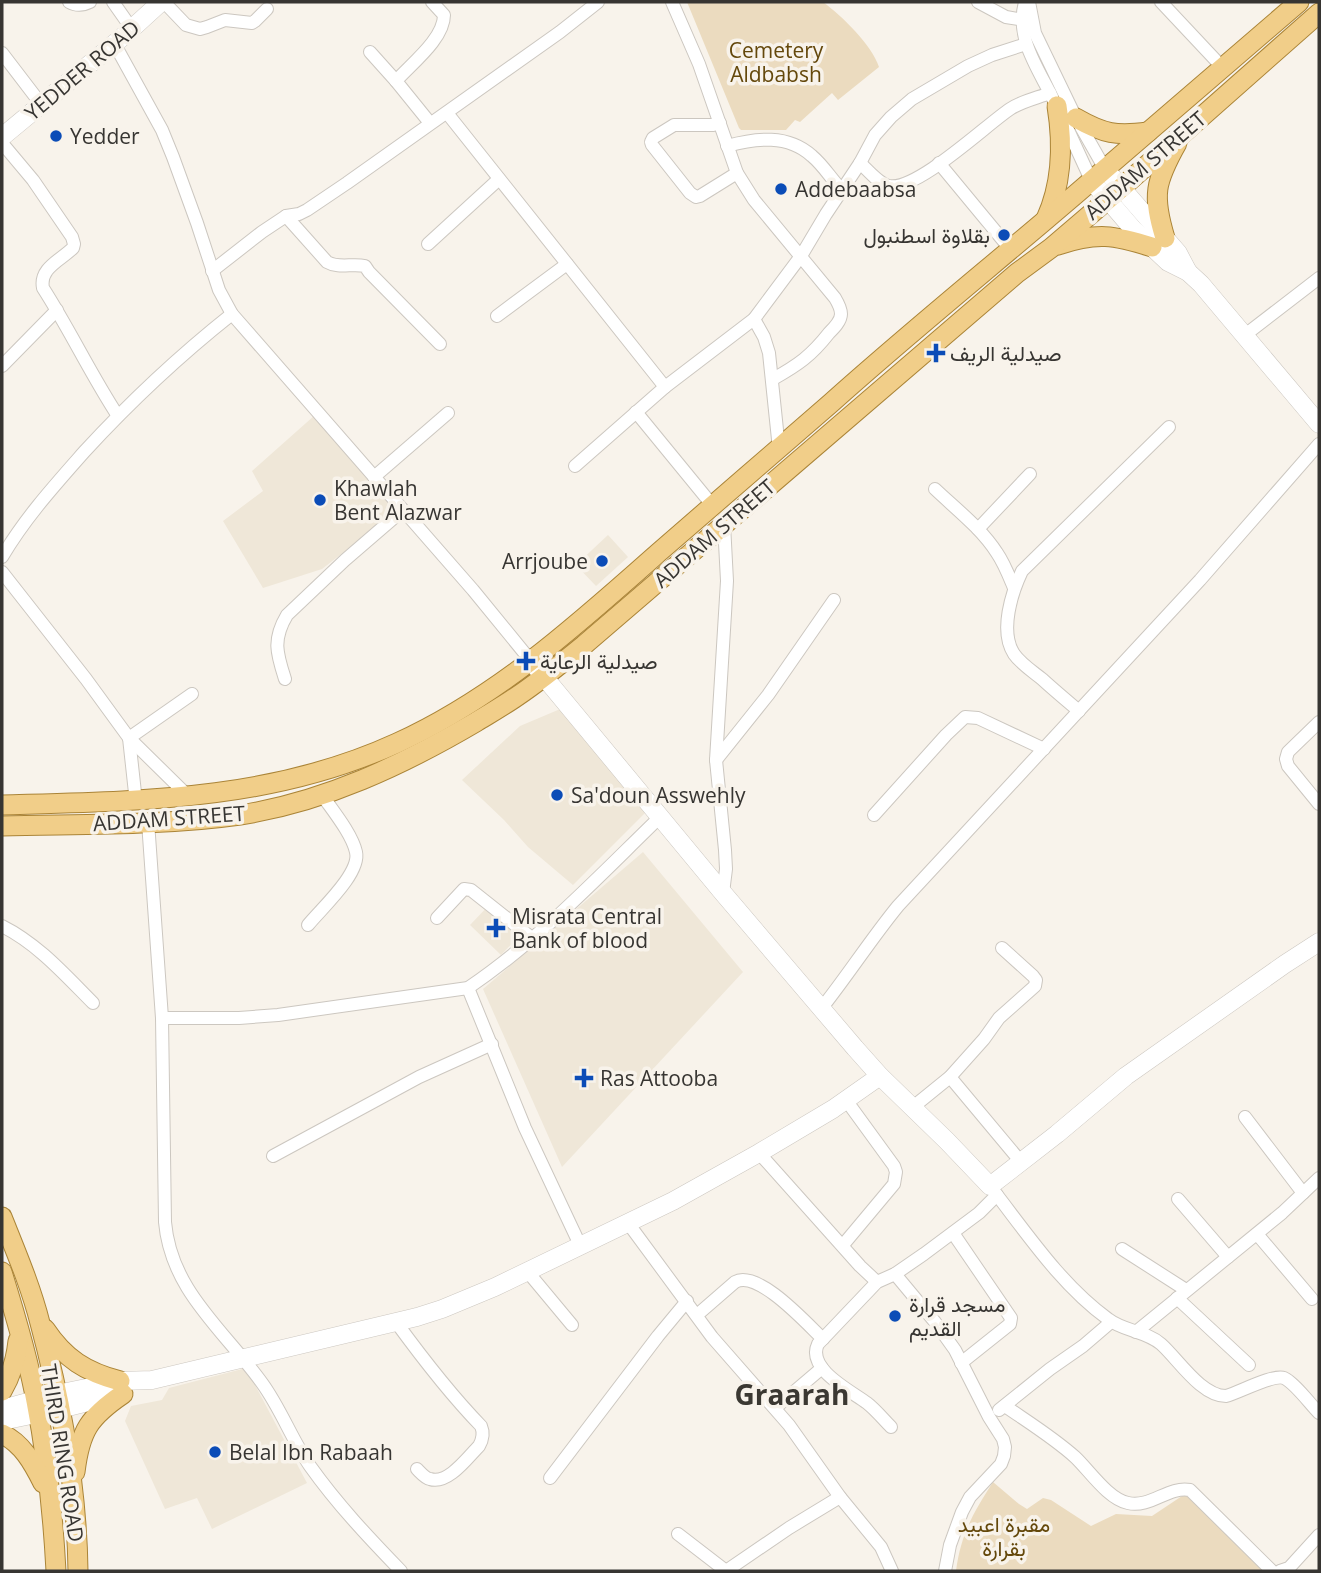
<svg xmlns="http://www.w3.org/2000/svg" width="1321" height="1573" viewBox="0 0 1321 1573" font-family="'Open Sans',Vazirmatn,sans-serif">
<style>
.built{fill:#efe7d8}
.green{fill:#ebdbbf}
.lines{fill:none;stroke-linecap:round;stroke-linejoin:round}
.street-casing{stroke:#ccc7c0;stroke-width:14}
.secondary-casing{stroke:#ccc7c0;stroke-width:19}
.primary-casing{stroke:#aa8437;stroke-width:21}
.street{stroke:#fff;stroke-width:12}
.secondary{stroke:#fff;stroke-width:18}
.primary{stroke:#f1ce89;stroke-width:19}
.poi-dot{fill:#0b4cb7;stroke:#f8f3eb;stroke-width:2.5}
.labels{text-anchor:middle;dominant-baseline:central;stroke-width:7;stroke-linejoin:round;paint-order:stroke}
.park-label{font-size:21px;fill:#64480b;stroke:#f8f3eb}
.street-label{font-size:21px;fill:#373532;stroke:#f8f3eb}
.poi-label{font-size:21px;fill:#373532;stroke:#f8f3eb;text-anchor:start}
.district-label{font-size:28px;font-weight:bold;fill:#3b3832;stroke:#f8f3eb}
</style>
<rect width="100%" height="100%" fill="#f8f3eb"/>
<g class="built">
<path d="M315 415 398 510 322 569 263 588 223 521 263 491 252 471Z"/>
<path d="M608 535 628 557 596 586 576 565Z"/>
<path d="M565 707 649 809 573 885 528 847 504 820 462 780 520 726Z"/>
<path d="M643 852 743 972 562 1167 483 989Z"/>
<path d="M492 902 523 932 501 955 470 925Z"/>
<path d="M246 1368 307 1483 212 1529 197 1498 165 1509 125 1421 131 1406 162 1400 169 1388Z"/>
</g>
<g class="green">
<path d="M687 2H823C842 16 872 45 879 67L838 100 832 93 800 122 795 120 786 130H741L739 128Z"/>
<path d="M993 1482 1019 1504 1027 1509 1043 1498 1051 1500 1091 1526 1116 1514 1152 1516 1185 1494 1218 1522 1264 1571H956C961 1534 973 1513 993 1482Z"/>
</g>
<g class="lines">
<g class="street-casing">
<g id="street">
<path d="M69 2C76 6 82 6 90 2"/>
<path d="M113 2 132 29"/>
<path d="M164 2 186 25 200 29 207 27 225 20 252 23 255 21 267 9"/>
<path d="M672 2 699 64 737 173 754 200 835 298C838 303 841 308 841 314 841 321 834 328 829 333 811 356 798 365 773 379"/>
<path d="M978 2 1006 17 1030 21"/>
<path d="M1025 2C1015 38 1038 68 1053 99"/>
<path d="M1029 2 1035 33 1076 118 1105 169"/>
<path d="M1161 2 1223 68"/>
<path d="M114 43 162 130 173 157 197 223 219 290 232 314 473 590 531 661"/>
<path d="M370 52 396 81"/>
<path d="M2 53 41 104"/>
<path d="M447 113 665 387"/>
<path d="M1063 119 1091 180"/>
<path d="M430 123 396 81C411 64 444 39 444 15L432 2"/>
<path d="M720 123 713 125H674L653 138 651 142 652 145 690 193 696 197 700 196 737 173"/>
<path d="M2 143 33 180 72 237 74 244 73 248C61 260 39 268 43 288 70 330 91 375 118 416"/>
<path d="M727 146C756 138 788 134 812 156 824 166 831 179 842 190"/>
<path d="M860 163C868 170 879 184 889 186 917 191 986 125 1010 109 1022 101 1037 98 1050 93"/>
<path d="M939 163 1011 250"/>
<path d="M286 216 327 262C339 269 352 263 365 266L369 272 440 344"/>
<path d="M428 244 499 179"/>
<path d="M212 271 262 232 286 216 299 214 307 210 347 183 560 32 598 2"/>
<path d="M497 316 567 264"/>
<path d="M754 319 764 337 769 353 779 449"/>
<path d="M1245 335 1319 278"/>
<path d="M2 366 57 310"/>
<path d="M636 412 713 506"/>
<path d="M575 466 665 387 754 319 801 256 826 214 860 163 875 135 891 117 912 99 968 66 992 55 1026 44"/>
<path d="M374 477 448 413"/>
<path d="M935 489C956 509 981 528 997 553 1004 563 1009 576 1014 588"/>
<path d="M978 529 1030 474"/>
<path d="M2 557C25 518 54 486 84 452 130 402 179 356 232 314"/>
<path d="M2 572 86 679 129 738 189 797"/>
<path d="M285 679C277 654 272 640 287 615L345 560 403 510"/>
<path d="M1079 711C1066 700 1054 690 1042 679 1032 671 1021 664 1014 654 999 631 1012 592 1022 571L1169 427"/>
<path d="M1319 722 1288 752 1286 759 1288 766 1319 804"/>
<path d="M129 738 192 694"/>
<path d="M129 738 136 802"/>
<path d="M716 760 768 695 834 600"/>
<path d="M874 815 946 735 965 717 978 718 1044 749"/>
<path d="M148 822 162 1018 165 1222C171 1291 224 1330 262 1383 281 1409 292 1440 310 1466 337 1504 369 1538 401 1571"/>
<path d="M723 893 726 869 725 850 716 760 727 581 724 524"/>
<path d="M437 918 464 889 471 890 533 939"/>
<path d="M308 925C321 909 361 873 356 852 352 834 333 811 322 795"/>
<path d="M2 926C38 944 65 975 93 1003"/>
<path d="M468 988 525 1128 580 1245"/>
<path d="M821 1009C848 975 871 939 898 906L1200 580 1319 444"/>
<path d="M162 1018H239L278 1015 468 988C539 940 598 877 660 817"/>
<path d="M950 1077 1021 1162"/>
<path d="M913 1107 950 1077 984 1039 999 1018 1035 986 1036 980 1033 976 1002 948"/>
<path d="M1245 1117 1303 1193"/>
<path d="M759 1153 860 1266 877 1282"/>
<path d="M273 1156 419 1077 492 1044"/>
<path d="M990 1186C1026 1232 1060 1284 1108 1319 1123 1331 1146 1331 1161 1344 1178 1359 1201 1396 1226 1396 1238 1393 1273 1374 1284 1378 1295 1383 1310 1404 1319 1413"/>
<path d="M1178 1199 1228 1257"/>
<path d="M628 1223 712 1337 789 1425 840 1497 881 1547 892 1571"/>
<path d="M953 1233 1011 1318 1010 1324 961 1363"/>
<path d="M1257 1234 1312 1299"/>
<path d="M843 1245 894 1184 896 1172 894 1166 846 1100"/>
<path d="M1122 1249 1186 1290"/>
<path d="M527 1271 572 1325"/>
<path d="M895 1274 935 1322 955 1350 989 1417 1003 1439 1005 1447 1004 1456 1001 1464 970 1497 962 1512 950 1545 945 1571"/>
<path d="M1177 1298 1249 1365"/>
<path d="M697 1315 735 1282C758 1269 807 1324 823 1339"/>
<path d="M396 1322C423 1359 450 1394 481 1426 484 1433 483 1439 479 1446 468 1457 448 1485 430 1479 425 1478 421 1473 417 1469"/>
<path d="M1136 1332 1282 1213 1319 1178"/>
<path d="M1005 1406C1028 1422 1054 1438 1075 1457 1089 1470 1108 1499 1128 1503 1151 1508 1168 1486 1190 1490L1272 1571"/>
<path d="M775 1408 822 1368"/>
<path d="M999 1410 1050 1369 1083 1346 1111 1322"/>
<path d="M891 1427C883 1419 876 1410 867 1403 851 1391 806 1369 818 1344L877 1282 895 1274 924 1254 979 1213 997 1195"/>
<path d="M550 1478 658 1336 687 1301"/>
<path d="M678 1534 726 1571"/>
<path d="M726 1571 789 1528 840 1497"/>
<path d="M1280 1571 1289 1568 1319 1535"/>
</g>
</g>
<g class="secondary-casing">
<g id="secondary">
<path d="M2 137 126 34 161 2"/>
<path d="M1105 169 1178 253 1188 272"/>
<path d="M1091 180 1133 229 1168 262 1188 272 1201 284 1319 424"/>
<path d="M531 661 723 893 855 1048 880 1076 947 1141 990 1186 1057 1134 1126 1076 1285 964 1319 942"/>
<path d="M2 1409 57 1394 120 1381 152 1380 417 1317 442 1309 495 1287 673 1201 759 1153 833 1109 880 1076"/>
<path d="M2 1421 60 1409 120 1394"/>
</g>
</g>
<g class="primary-casing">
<g id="primary">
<path d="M1076 118C1104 134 1116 136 1148 132"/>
<path d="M1046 219C1062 184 1063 143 1057 106"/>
<path d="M1165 238C1152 195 1155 182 1177 143"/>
<path d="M1058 245C1097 232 1114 235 1152 247"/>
<path d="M2 805C138 801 271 801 397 743 496 698 577 625 658 553 715 503 774 453 831 403 900 341 971 283 1042 223 1128 150 1213 76 1299 2"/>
<path d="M2 826C81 824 162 826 240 815 324 802 403 765 476 722 489 714 503 706 516 697 540 681 562 663 584 645L1017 273 1051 248 1120 189 1319 13"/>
<path d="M2 1217C16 1252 31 1287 40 1323 61 1401 77 1490 78 1571"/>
<path d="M2 1272C15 1314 28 1357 36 1401 47 1457 53 1515 56 1571"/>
<path d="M45 1329C65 1359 86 1372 120 1381"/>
<path d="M2 1391C11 1376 16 1360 18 1341"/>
<path d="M2 1434C22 1443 33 1463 43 1483"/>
<path d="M75 1472C80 1431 89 1417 123 1394"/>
</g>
</g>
<use href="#street" class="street"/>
<use href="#secondary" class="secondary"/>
<use href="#primary" class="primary"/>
</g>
<g class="poi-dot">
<circle cx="56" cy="136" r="7"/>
<circle cx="781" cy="189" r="7"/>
<circle cx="1004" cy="235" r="7"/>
<path d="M932.5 342.5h7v7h7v7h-7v7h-7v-7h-7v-7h7z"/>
<circle cx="320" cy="500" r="7"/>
<circle cx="602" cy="561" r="7"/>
<path d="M522.5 650.5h7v7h7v7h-7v7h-7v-7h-7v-7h7z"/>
<circle cx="557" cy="795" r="7"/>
<path d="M492.5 917.5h7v7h7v7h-7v7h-7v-7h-7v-7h7z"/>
<path d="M580.5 1067.5h7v7h7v7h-7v7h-7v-7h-7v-7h7z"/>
<circle cx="895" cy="1316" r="7"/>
<circle cx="215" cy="1452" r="7"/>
</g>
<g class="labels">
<g class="park-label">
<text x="776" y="50">Cemetery<tspan x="776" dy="24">Aldbabsh</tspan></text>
<text x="1004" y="1524">مقبرة اعبيد<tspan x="1004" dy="24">بقرارة</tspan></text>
</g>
<g class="street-label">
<text transform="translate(82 70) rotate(-40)">YEDDER ROAD</text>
<text transform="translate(1145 165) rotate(-41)">ADDAM STREET</text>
<text transform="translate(714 533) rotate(-41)">ADDAM STREET</text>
<text transform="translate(169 818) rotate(-4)">ADDAM STREET</text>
<text transform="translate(63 1453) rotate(81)">THIRD RING ROAD</text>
</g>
<g class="poi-label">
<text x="70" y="136">Yedder</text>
<text x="795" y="189">Addebaabsa</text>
<text x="990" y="235" text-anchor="end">بقلاوة اسطنبول</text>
<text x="950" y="353">صيدلية الريف</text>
<text x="334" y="488">Khawlah<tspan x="334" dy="24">Bent Alazwar</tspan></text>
<text x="588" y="561" text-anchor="end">Arrjoube</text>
<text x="540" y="661">صيدلية الرعاية</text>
<text x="571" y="795">Sa'doun Asswehly</text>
<text x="512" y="916">Misrata Central<tspan x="512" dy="24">Bank of blood</tspan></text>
<text x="600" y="1078">Ras Attooba</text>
<text x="909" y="1304">مسجد قرارة<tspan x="909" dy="24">القديم</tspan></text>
<text x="229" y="1452">Belal Ibn Rabaah</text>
</g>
<g class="district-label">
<text x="792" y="1394">Graarah</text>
</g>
</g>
<rect width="1321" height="1573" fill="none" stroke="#373532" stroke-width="7"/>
</svg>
